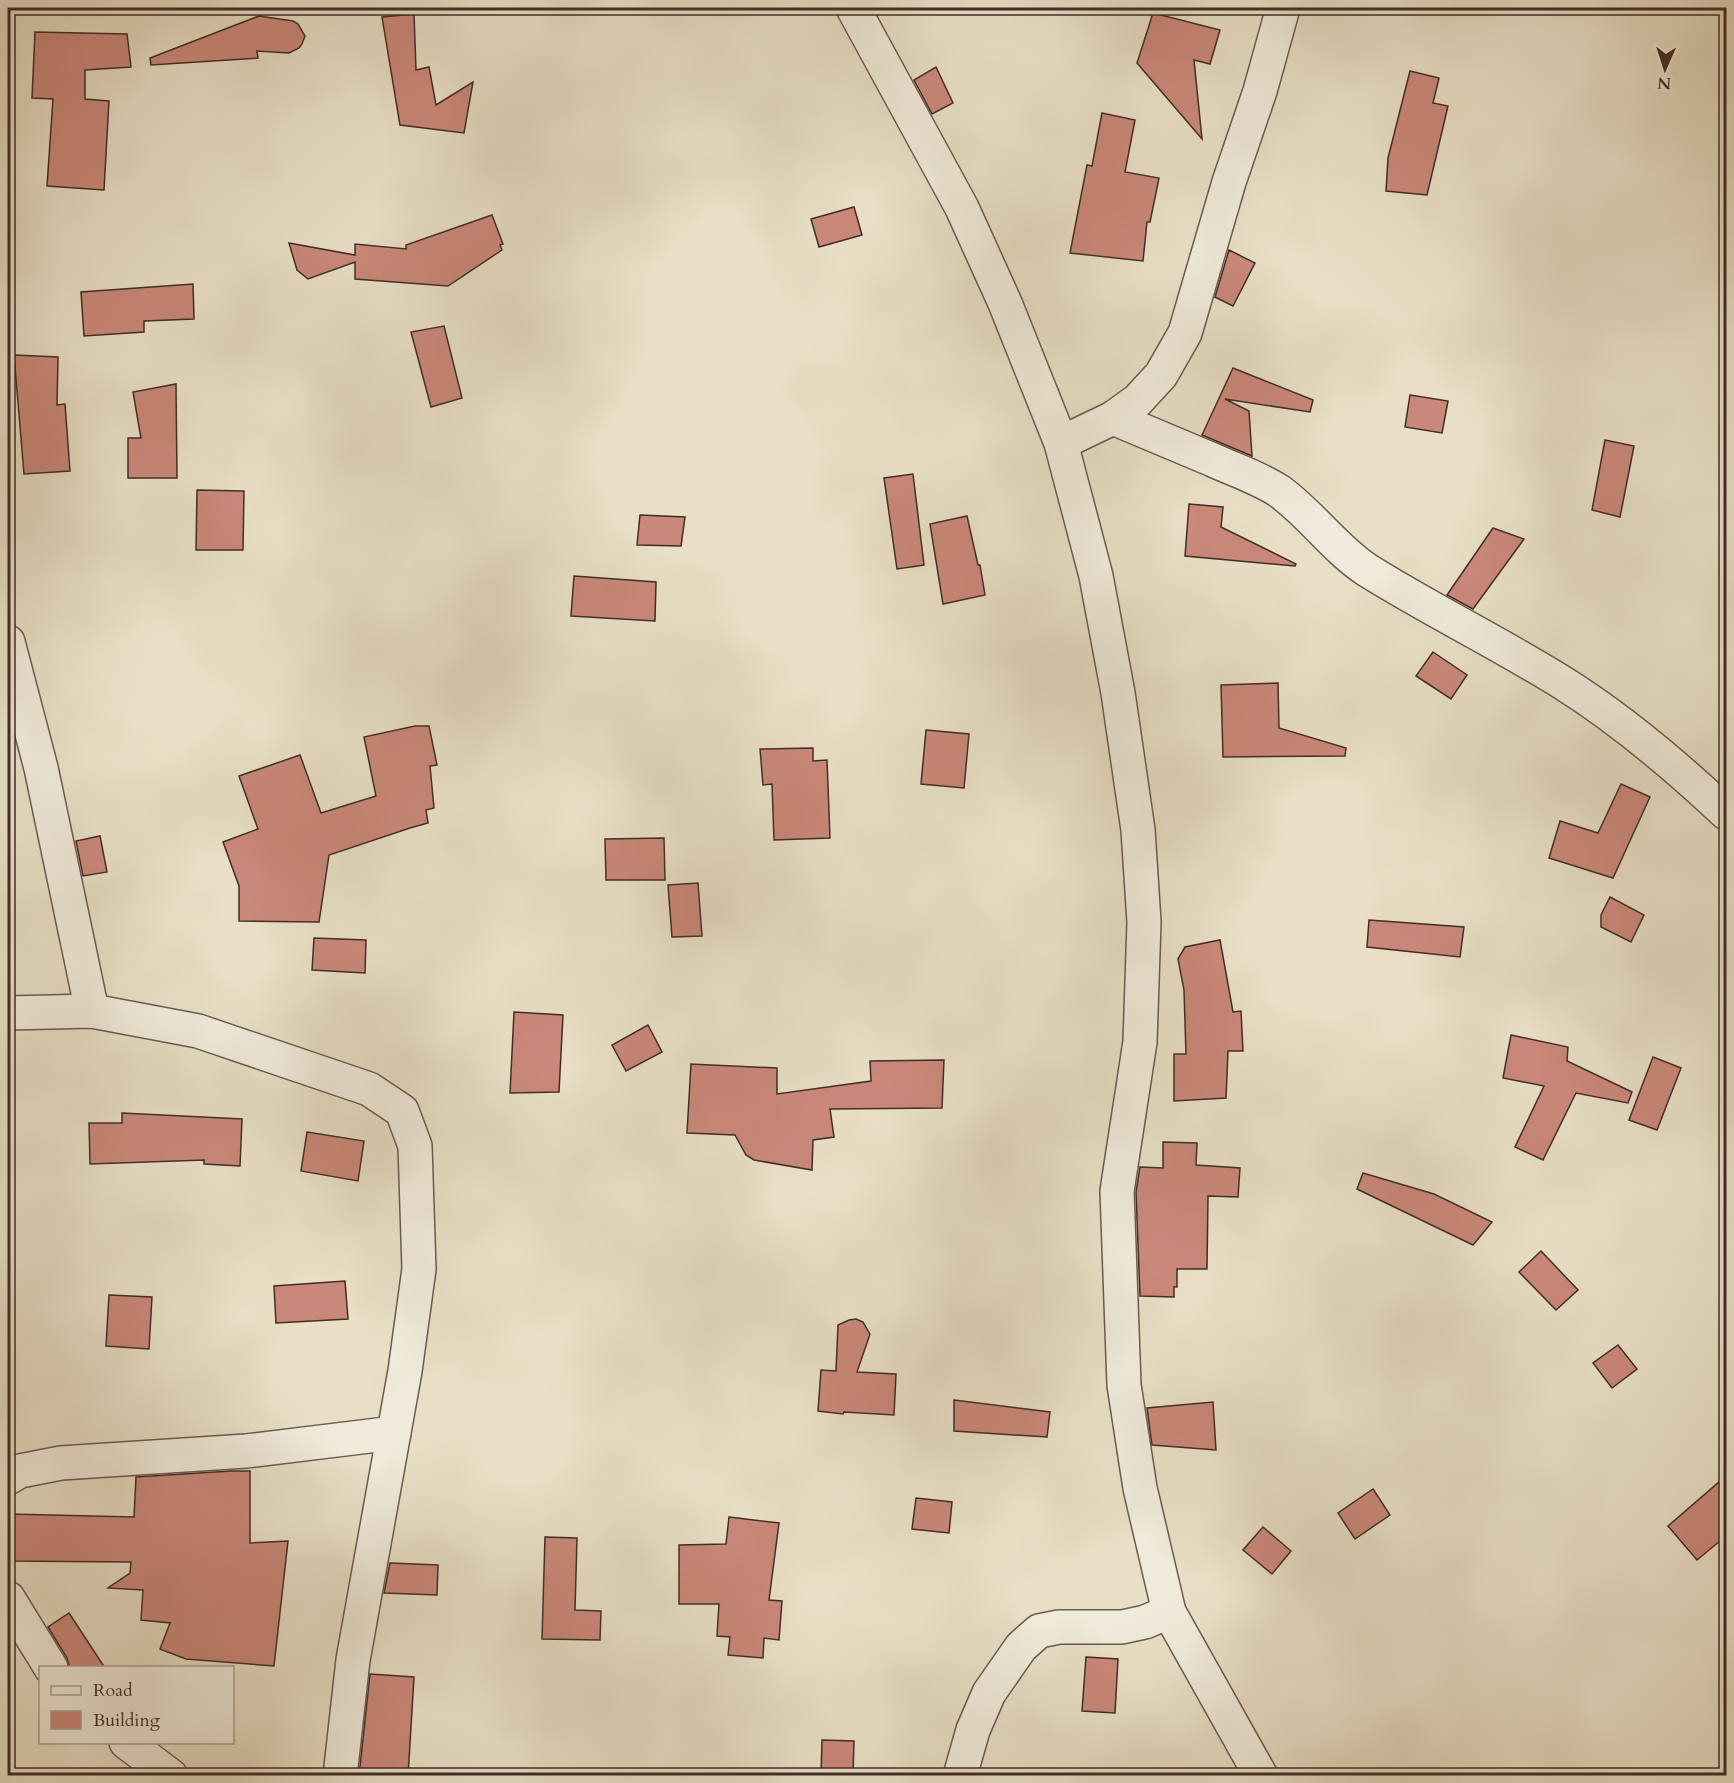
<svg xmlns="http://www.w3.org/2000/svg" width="1734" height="1783" viewBox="0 0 1734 1783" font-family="Cardo,serif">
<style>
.building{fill:#ca887a;stroke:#402d27;stroke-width:1.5}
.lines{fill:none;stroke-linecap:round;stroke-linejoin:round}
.street-casing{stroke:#6a5a4f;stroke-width:36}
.street{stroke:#f0eada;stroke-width:33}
</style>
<rect width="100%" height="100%" fill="#e8dfc6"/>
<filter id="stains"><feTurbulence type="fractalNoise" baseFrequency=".00333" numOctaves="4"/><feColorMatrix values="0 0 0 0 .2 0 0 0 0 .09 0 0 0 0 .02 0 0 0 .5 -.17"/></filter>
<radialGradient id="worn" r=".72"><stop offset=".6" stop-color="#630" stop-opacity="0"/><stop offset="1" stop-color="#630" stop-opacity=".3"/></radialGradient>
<g class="building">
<path d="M1153 13 1220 30 1210 64 1194 60 1202 139 1137 63Z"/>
<path d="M414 14 416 70 429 67 436 105 473 82 464 133 400 125 382 17Z"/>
<path d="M259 16 293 21 298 24 305 36 302 44 299 48 289 53 257 51 258 58 151 65 150 58Z"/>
<path d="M35 32 127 34 131 67 85 70V99L109 101 104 190 47 186 53 99 32 98Z"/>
<path d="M936 67 953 103 932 114 914 80Z"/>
<path d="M1410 71 1439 78 1433 103 1448 106 1427 195 1386 191 1388 158Z"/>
<path d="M1102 113 1135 120 1125 172 1159 178 1150 222H1147L1143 261 1070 253 1087 165 1092 166Z"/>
<path d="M854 207 862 235 819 247 811 219Z"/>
<path d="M492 215 503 244 500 245 502 250 448 286 355 279V262L308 279 297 270 289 243 355 255V244L406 249V245Z"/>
<path d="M1229 250 1255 263 1233 306 1215 297Z"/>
<path d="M193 284 194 319 144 321V332L84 336 81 292Z"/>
<path d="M444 326 462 398 431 407 411 332Z"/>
<path d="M14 355 58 357 57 405 65 404 70 471 24 474Z"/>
<path d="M1233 368 1313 400 1310 412 1225 399 1249 411 1252 456 1202 435Z"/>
<path d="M176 384 177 478H128V438H141L133 392Z"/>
<path d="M1410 395 1448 401 1442 433 1405 427Z"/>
<path d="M1605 440 1634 446 1620 517 1592 510Z"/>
<path d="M913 474 924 565 897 569 884 478Z"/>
<path d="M197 490 244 491 243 550H196Z"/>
<path d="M1189 504 1223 507 1221 527 1296 564 1295 566 1185 556Z"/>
<path d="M640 515 685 517 681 546 637 545Z"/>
<path d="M967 516 978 565H980L985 595 943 604 930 524Z"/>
<path d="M1493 528 1524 539 1473 609 1447 595Z"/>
<path d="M574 576 656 582 655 621 571 616Z"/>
<path d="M1433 652 1467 675 1451 699 1416 676Z"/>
<path d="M1278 683 1279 728 1346 748 1345 756 1223 757 1221 685Z"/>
<path d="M415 726H429L437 765 430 766 434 808 426 810 428 823 410 828 329 855 319 922 239 921V886L223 842 258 829 239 776 300 755 321 813 376 796 364 737Z"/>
<path d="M926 730 969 734 964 788 921 784Z"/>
<path d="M813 748V761L827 760 830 838 774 840 772 784 763 785 760 749Z"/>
<path d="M1621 784 1650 797 1613 878 1549 858 1560 821 1598 833Z"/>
<path d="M100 836 107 872 83 876 76 841Z"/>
<path d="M664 838 665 880H606L605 839Z"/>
<path d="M698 883 702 936 672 937 668 885Z"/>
<path d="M1610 897 1644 915 1631 942 1601 927V915Z"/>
<path d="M1369 920 1464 927 1460 957 1367 947Z"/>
<path d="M314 938 366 940 365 973 312 970Z"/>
<path d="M1220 940 1233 1012 1241 1011 1243 1051H1228L1226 1098 1174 1101V1054H1186L1184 990 1178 959 1185 947Z"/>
<path d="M514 1012 563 1015 559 1092 510 1093Z"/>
<path d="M648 1025 662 1052 626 1071 612 1045Z"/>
<path d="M1511 1035 1568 1047 1567 1061 1632 1092 1628 1103 1576 1093 1543 1160 1515 1147 1544 1086 1503 1078Z"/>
<path d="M1653 1057 1681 1068 1657 1130 1629 1120Z"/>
<path d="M944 1060 942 1108 830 1109 834 1137 813 1140 812 1170 754 1160 746 1155 735 1135 687 1133 691 1064 777 1068V1094L871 1081 870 1061Z"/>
<path d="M122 1113 242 1119 240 1166 204 1164V1160L90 1164 89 1123H122Z"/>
<path d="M307 1132 364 1141 358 1181 301 1171Z"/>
<path d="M1163 1142 1197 1143 1196 1165 1240 1168 1238 1197 1208 1196 1207 1269H1177V1287H1174V1297L1140 1296 1136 1192 1140 1167 1163 1168Z"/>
<path d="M1363 1173 1434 1194 1492 1222 1473 1245 1357 1189Z"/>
<path d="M1541 1251 1578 1290 1556 1310 1519 1272Z"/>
<path d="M345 1281 348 1319 276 1323 274 1286Z"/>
<path d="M109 1295 152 1297 149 1349 106 1346Z"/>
<path d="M856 1319 863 1322 870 1334 857 1372 896 1374 894 1415 844 1412 843 1414 818 1411 821 1370 836 1371 838 1325 849 1320Z"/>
<path d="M1618 1345 1637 1369 1612 1388 1593 1363Z"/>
<path d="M954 1400 1050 1412 1047 1437 954 1431Z"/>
<path d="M1213 1402 1216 1450 1152 1445 1147 1408Z"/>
<path d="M231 1471H250V1543L288 1541 274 1666 186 1659 160 1649 170 1623 141 1620 143 1590 108 1588 130 1573 131 1562 8 1561V1514L134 1517 136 1477Z"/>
<path d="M1726 1476V1536L1697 1560 1668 1526Z"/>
<path d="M1373 1489 1390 1515 1355 1539 1338 1513Z"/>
<path d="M916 1498 952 1502 949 1533 912 1529Z"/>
<path d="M729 1517 779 1523 769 1600 782 1601 779 1640 764 1638 763 1658 728 1655 730 1637 717 1636 719 1604H679V1545L726 1544Z"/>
<path d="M1263 1527 1291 1551 1272 1574 1243 1550Z"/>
<path d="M545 1537 577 1538 575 1610 601 1611 600 1640 542 1639Z"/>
<path d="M390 1563 438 1565 437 1595 384 1593Z"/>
<path d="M69 1613 105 1668H70L67 1658 48 1627Z"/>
<path d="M1086 1657 1118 1659 1115 1713 1082 1711Z"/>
<path d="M370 1674 414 1677 408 1776H359Z"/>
<path d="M822 1740 854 1741 853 1776H821Z"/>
</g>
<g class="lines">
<g class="street-casing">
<g id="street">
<path d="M853 8 962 208 1005 303 1061 443 1096 576 1118 693 1138 830 1144 922 1140 1042 1117 1191 1124 1385 1140 1488 1169 1612 1261 1776"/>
<path d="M1113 418C1146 432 1180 446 1213 460 1235 470 1259 478 1279 491 1311 514 1334 548 1367 570 1431 610 1499 643 1563 683 1622 720 1676 766 1726 813"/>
<path d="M1061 443 1113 418 1138 400 1161 375 1185 333 1229 182 1260 91 1283 8"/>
<path d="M8 642 41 768 92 1011"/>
<path d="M8 1013 92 1011 198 1031 369 1089 402 1111 415 1146 419 1269 405 1371 353 1660 340 1776"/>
<path d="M8 1478 20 1471 61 1463 246 1451 394 1433"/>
<path d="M8 1598 51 1668"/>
<path d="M126 1742 171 1776"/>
<path d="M960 1776 973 1730 989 1693 1021 1647 1039 1631 1059 1627H1122L1145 1622 1169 1612"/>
</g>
</g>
<use href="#street" class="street"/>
</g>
<rect width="1734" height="1783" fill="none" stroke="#e8dfc6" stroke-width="30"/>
<rect x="9" y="9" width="1716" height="1765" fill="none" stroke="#402d27" stroke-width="3"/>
<rect x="15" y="15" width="1704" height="1753" fill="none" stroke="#402d27" stroke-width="1.5"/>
<rect x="39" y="1666" width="195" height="78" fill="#f0eada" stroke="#aa9e92" stroke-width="1.5"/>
<rect x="51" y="1686" width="30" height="9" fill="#f0eada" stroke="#aa9e92" stroke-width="1.5"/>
<text x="93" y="1696" font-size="18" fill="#402d27">Road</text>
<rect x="51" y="1711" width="30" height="18" fill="#ca887a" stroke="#aa9e92" stroke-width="1.5"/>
<text x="93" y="1726" font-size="18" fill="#402d27">Building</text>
<g transform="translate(1665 69) rotate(183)" stroke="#f0eada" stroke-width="4.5" paint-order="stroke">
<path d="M0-4.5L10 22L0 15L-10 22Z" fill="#402d27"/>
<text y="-9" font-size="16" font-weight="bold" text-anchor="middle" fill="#402d27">N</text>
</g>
<rect width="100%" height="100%" filter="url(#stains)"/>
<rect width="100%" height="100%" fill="url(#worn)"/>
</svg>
